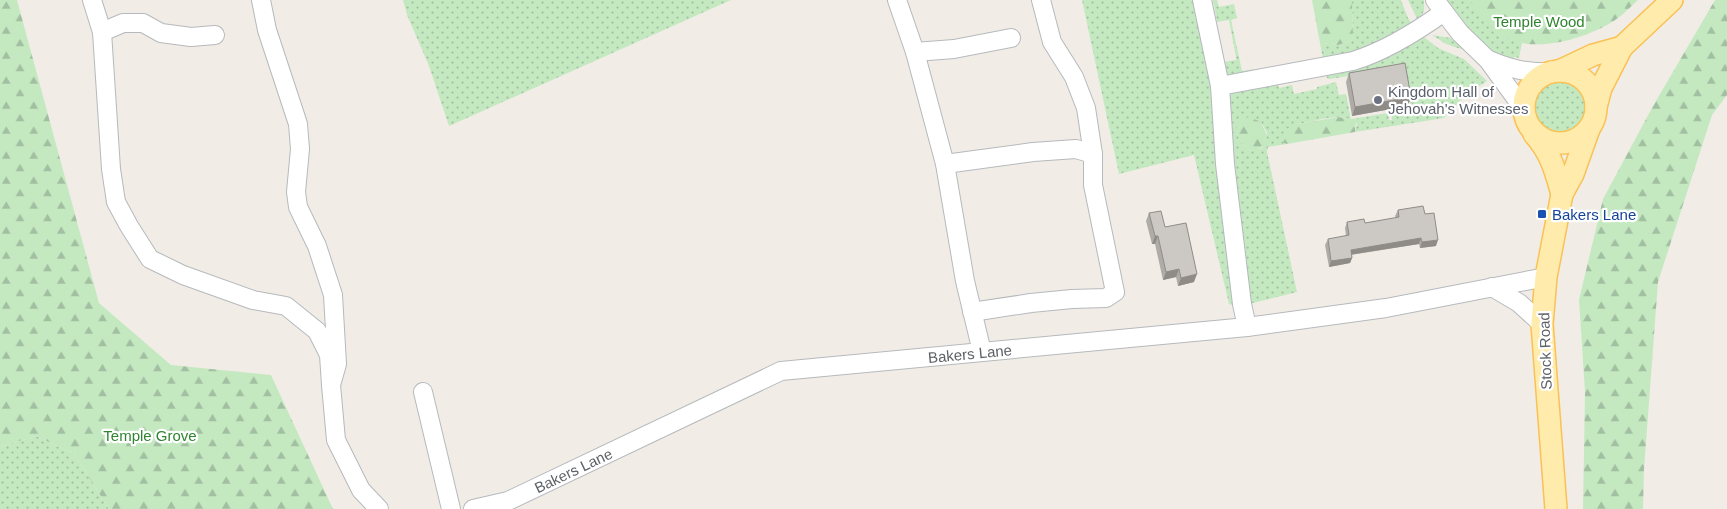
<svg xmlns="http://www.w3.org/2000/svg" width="1727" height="509" viewBox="0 0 1727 509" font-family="Arial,sans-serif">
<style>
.grass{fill:url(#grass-dots);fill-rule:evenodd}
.forest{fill:url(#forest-firs)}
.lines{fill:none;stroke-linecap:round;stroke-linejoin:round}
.minor-casing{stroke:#b6b9bd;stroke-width:20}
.major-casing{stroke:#fac155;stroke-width:24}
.minor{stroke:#fff;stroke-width:18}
.major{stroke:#ffecac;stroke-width:21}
.wall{fill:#afaca8}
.shaded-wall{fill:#8f8c88}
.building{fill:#ccc8c3;stroke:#8f8c88}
.worship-dot{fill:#6b7280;stroke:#fff;stroke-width:2}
.transit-dot{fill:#1a4fb4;stroke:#fff;stroke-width:2}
.labels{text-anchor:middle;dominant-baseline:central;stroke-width:4.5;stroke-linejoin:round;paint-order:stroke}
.park-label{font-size:15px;fill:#308430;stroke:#fff}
.worship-label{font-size:15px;fill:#5b616d;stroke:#fff;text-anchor:start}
.transit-label{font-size:15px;fill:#164399;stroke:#fff;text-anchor:start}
.street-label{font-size:15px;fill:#5d6267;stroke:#fff}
</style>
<defs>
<pattern id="grass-dots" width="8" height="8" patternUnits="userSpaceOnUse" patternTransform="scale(1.25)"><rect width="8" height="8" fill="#c4e9c1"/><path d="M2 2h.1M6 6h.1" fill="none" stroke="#a2c0a1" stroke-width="1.8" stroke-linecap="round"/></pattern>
<pattern id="forest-firs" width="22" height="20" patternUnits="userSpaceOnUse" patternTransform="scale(1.25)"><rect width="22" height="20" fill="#c4e9c1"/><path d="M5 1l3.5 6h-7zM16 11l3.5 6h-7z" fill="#a2c0a1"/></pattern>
</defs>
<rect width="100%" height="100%" fill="#f1ede6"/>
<g class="grass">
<path d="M403 0H731L449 126 429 66 407 15Z"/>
<path d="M1082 0H1195L1212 85 1234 306 1229 304 1194 155 1119 174Z"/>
<path d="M1213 0H1217L1219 7 1234 4 1237 18 1231 20 1242 71 1254 69V72L1229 76 1226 74 1223 62 1236 60V57L1229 20 1217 22Z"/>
<path d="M1352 0H1401L1408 18 1413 25 1366 50 1323 59 1320 43 1338 45 1351 41 1353 38Z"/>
<path d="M1408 0H1424V11L1418 21Z"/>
<path d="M1445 0H1470L1507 38 1522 43 1519 58 1514 57 1512 64C1482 52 1464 24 1445 0Z"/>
<path d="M1432 35 1451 38 1464 50 1446 44Z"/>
<path d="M1424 37 1438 48 1464 59 1487 81 1466 95 1444 118 1355 132 1357 124C1342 110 1316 122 1298 124L1284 143 1287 144 1268 147 1267 152 1297 292 1249 304 1232 160 1229 97 1232 93 1278 83 1279 88 1292 85 1294 94 1317 89V87L1336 82 1339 95 1346 94 1351 119 1388 113 1389 120H1392L1391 112 1411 108 1404 69 1349 80 1348 76 1330 79 1327 78 1325 73ZM1261 122 1267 133 1262 148 1250 151C1244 146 1237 138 1237 130Z"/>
<circle cx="1560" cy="108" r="27"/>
<path d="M36 436 74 454 109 509H0V447Z"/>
</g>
<g class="forest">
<path d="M0 0H17L99 303 171 365 271 375 333 509H109L74 454 36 436 0 447Z"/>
<path d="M1312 0H1352L1353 38 1351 41 1338 45 1320 43Z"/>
<path d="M1470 0H1638C1631 6 1625 13 1618 18 1592 37 1537 54 1507 38 1492 30 1479 14 1470 0Z"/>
<path d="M1715 0H1727V95L1712 115 1658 282 1644 469 1643 509H1583L1585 392 1579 300 1603 199 1653 106Z"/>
<path d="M1249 117 1261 122C1264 131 1270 136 1265 145L1257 150 1250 151C1238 141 1228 123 1249 117Z"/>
<path d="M1338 117 1351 119 1356 122 1355 132 1287 144 1284 143 1282 136 1286 129 1298 124Z"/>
</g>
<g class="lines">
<g class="minor-casing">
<g id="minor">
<path d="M92 0 102 32"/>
<path d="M261 0 267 30 298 124 300 149 296 192 298 207 317 246 333 295 337 364 331 385 336 440 361 490 379 509"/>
<path d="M897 0 915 52 945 164"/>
<path d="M1202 0 1220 86 1225 164 1242 304 1247 327"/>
<path d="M1435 0 1460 33 1488 60 1523 108"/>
<path d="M215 35 191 37 161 33 143 23H123L102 32 111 169 116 202 129 226 150 259 183 275 253 300 286 306 317 331 329 355 331 385"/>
<path d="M915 52 954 49 1011 38"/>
<path d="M1489 60C1510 69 1527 73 1550 72"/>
<path d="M1220 86 1353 61C1386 51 1416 32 1444 12"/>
<path d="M1492 287 1519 303 1542 324"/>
<path d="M972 312 1031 303 1072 299 1106 298 1115 292 1093 185V154L1086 108 1074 77 1052 42 1041 0"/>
<path d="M982 352 965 281 945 164 1033 152 1076 149 1093 154"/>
<path d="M423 392 451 509"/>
<path id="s1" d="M473 509 508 501 781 371 1247 327 1386 308 1546 277"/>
</g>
</g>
<g class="major-casing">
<g id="major">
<circle cx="1560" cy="107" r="36"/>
<path d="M1559 71 1593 55 1622 47"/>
<path d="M1596 107 1601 88 1622 47 1672 0"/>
<path d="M1534 134C1551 153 1555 170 1562 194"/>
<path d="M1556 509 1542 324 1546 277 1562 194 1573 174 1589 129"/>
</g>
</g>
<use href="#minor" class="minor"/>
<use href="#major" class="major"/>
</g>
<g class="wall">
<path d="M1349 73 1411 97 1408 106 1352 116 1346 82Z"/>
<path d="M1398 210 1425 214 1436 246 1420 248 1419 244 1351 255 1352 258 1350 263 1329 267 1325 245 1328 239 1346 236 1345 228 1347 222 1365 223 1396 218 1395 216Z"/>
<path d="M1149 213 1165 227 1194 282 1178 286 1176 277 1163 280 1155 244H1152L1146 221Z"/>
</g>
<g class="shaded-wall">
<path d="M1411 97 1408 106 1352 116 1355 107Z"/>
<path d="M1155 236H1158L1155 244H1152Z"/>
<path d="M1421 238 1419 244 1348 255 1351 250Z"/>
<path d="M1438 240 1436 246 1420 248 1422 242Z"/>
<path d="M1352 258 1350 263 1329 267 1331 261Z"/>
<path d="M1179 269 1176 277 1163 280 1166 272Z"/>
<path d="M1197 274 1194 282 1178 286 1181 278Z"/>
</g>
<g class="building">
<path d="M1405 63 1411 97 1355 107 1349 73Z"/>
<path d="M1423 206 1425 214 1434 213 1438 240 1422 242 1421 238 1351 250 1352 258 1331 261 1328 239 1349 235 1347 222 1364 219 1365 223 1399 217 1398 210Z"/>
<path d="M1161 211 1165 227 1186 223 1197 274 1181 278 1179 269 1166 272 1158 236H1155L1149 213Z"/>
</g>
<circle class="worship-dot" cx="1378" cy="100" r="5"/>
<rect class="transit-dot" x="1537" y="209" width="10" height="10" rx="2.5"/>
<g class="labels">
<g class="park-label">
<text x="1539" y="21">Temple Wood</text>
<text x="150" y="435">Temple Grove</text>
</g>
<g class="worship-label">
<text x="1388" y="91">Kingdom Hall of<tspan x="1388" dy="17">Jehovah's Witnesses</tspan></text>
</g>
<g class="transit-label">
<text x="1552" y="214">Bakers Lane</text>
</g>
<g class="street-label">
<text transform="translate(1545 351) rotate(-92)">Stock Road</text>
<text stroke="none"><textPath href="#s1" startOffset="528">Bakers Lane</textPath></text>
<text stroke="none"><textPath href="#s1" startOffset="108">Bakers Lane</textPath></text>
</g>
</g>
</svg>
